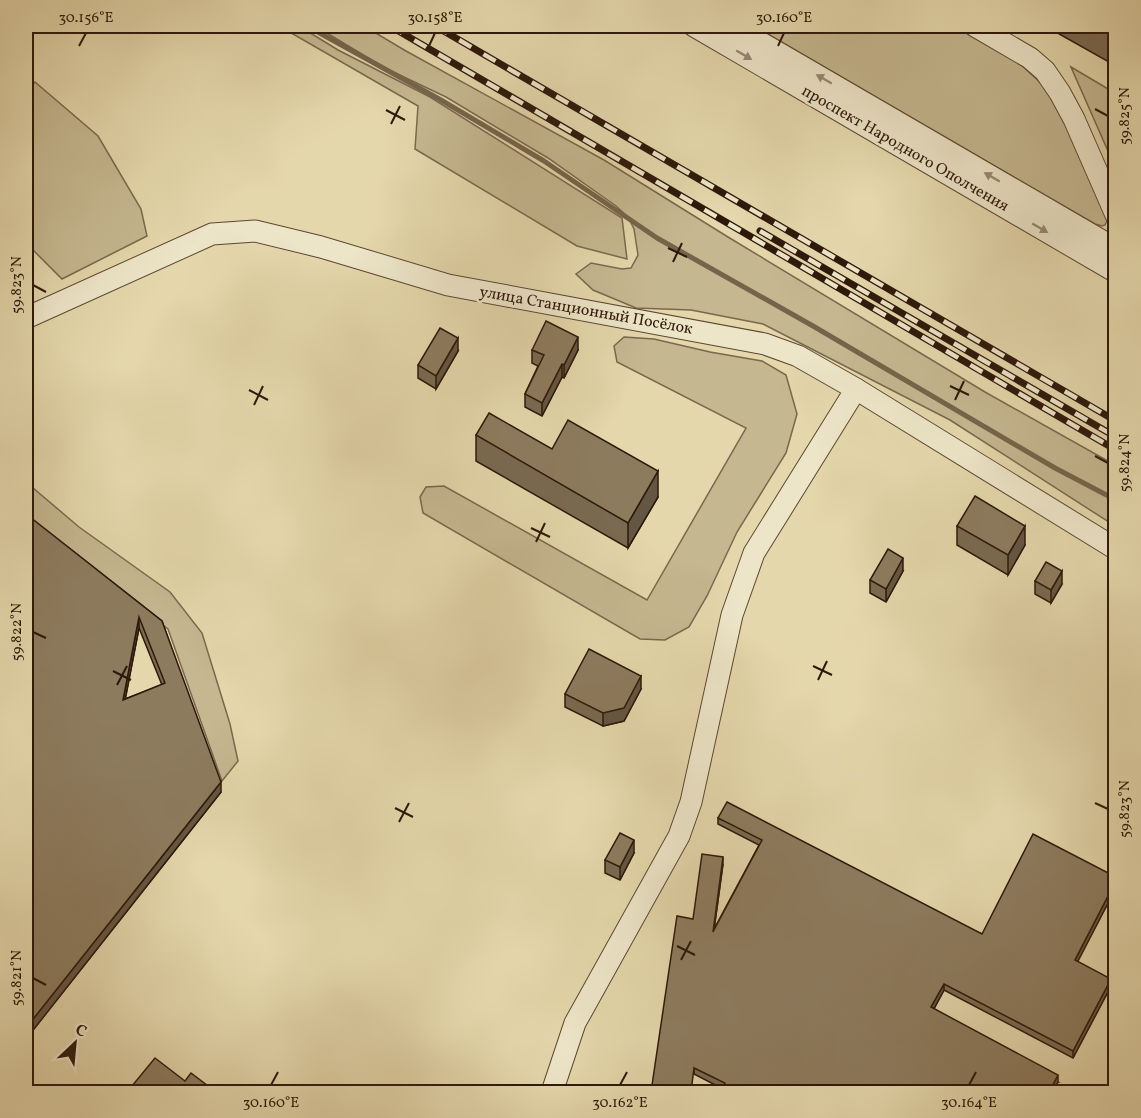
<svg xmlns="http://www.w3.org/2000/svg" width="1141" height="1118" viewBox="0 0 1141 1118" font-family="Vollkorn,serif">
<style>
.green{fill:#c5b790;stroke:#7a684d;stroke-width:1.5}
.lines{fill:none;stroke-linecap:round;stroke-linejoin:round}
.stream{stroke:#76644a;stroke-width:5}
.minor-casing{stroke:#5c4832;stroke-width:23}
.minor{stroke:#ede5c8;stroke-width:21}
.rail-casing{stroke:#2e180a;stroke-width:7}
.rail{stroke:#ede5c8;stroke-width:4.5;stroke-dasharray:14;stroke-linecap:butt}
.wall{fill:#796a51;stroke:#2e180a;stroke-width:1.5;fill-rule:evenodd}
.shaded-wall{fill:#635642;stroke:#2e180a;stroke-width:1.5}
.building{fill:#8d7b5e;stroke:#2e180a;stroke-width:1.5;fill-rule:evenodd}
.oneway{fill:#978972}
.ticks{fill:none;stroke:#2e180a;stroke-width:2}
.labels{text-anchor:middle;dominant-baseline:central;stroke-width:5;stroke-linejoin:round;paint-order:stroke}
.street-label{font-size:16px;fill:#2e180a;stroke:#ede5c8}
.neatline{fill:none;stroke:#2e180a;stroke-width:2}
.ticks-label{font-size:15px;text-anchor:middle;fill:#2e180a}
</style>
<rect width="100%" height="100%" fill="#e4d7ab"/>
<filter id="stains"><feTurbulence type="fractalNoise" baseFrequency=".00333" numOctaves="4"/><feColorMatrix values="0 0 0 0 .2 0 0 0 0 .09 0 0 0 0 .02 0 0 0 .5 -.17"/></filter>
<radialGradient id="worn" r=".72"><stop offset=".6" stop-color="#630" stop-opacity="0"/><stop offset="1" stop-color="#630" stop-opacity=".3"/></radialGradient>
<g class="green">
<path d="M279 26H299L338 50 430 97 622 218 627 259 577 246 415 149 418 106Z"/>
<path d="M315 26H364L406 51 604 160 728 237 985 392 1115 465V526L950 420 763 324 691 310 636 308 593 290 576 274 591 263 622 269 631 268 638 255 634 229 628 217 616 206 548 158 446 97 385 68Z"/>
<path d="M754 26H957L1019 63 1043 85 1061 115 1105 214 1107 221 1105 225 1102 226 1095 224Z"/>
<path d="M1071 67 1115 93V167Z"/>
<path d="M35 82 98 136 141 209 147 236 62 279 26 243V93Z"/>
<path d="M624 337 654 339 710 352 762 361 786 375 797 414 786 453 737 532 707 596 689 627 665 640 640 639 423 513 420 497 426 487 444 486 647 600 746 428 617 362 614 346Z"/>
<path d="M26 482 79 527 170 592 202 633 230 724 238 761 222 781 168 629 26 521Z"/>
</g>
<g class="lines">
<path class="stream" d="M307 26 441 100 544 161 657 238 813 326 1055 468 1116 500"/>
<g class="minor-casing">
<g id="minor">
<path d="M694 26 1116 272"/>
<path d="M732 26 1116 249"/>
<path d="M975 26 1030 58 1045 71 1060 93 1074 119 1116 215"/>
<path d="M26 318 212 234 255 231 321 247 448 285 765 344 798 356 856 389 1116 549"/>
<path d="M552 1092 575 1023 679 836 691 802 732 615 754 553 856 389"/>
</g>
</g>
<use href="#minor" class="minor"/>
<g class="rail-casing">
<g id="rail">
<path d="M390 26 1116 450"/>
<path d="M435 26 1116 421"/>
<path d="M760 231 1116 437"/>
</g>
</g>
<use href="#rail" class="rail"/>
</g>
<g class="wall">
<path d="M1045 26H1116V66Z"/>
<path d="M532 350H578L564 378 562 377 542 416 525 407V394L538 366 532 363Z"/>
<path d="M458 351 436 389 418 378V365Z"/>
<path d="M476 435 552 449 658 497 628 548 476 461Z"/>
<path d="M26 514 162 621 221 792 26 1039ZM139 628 162 685 125 699Z"/>
<path d="M957 526 1025 545 1008 575 957 545Z"/>
<path d="M903 571 886 602 870 593V580Z"/>
<path d="M1035 581 1062 584 1051 603 1035 594Z"/>
<path d="M641 689 624 721 603 726 565 707V694Z"/>
<path d="M718 818 982 934 1116 877V906H1115L1108 903 1077 962 1111 986 1073 1058 944 990 934 1009 1058 1082 723 1089 694 1074 693 919 723 864 714 929 759 845 718 824Z"/>
<path d="M634 853 620 880 605 873V860Z"/>
</g>
<g class="shaded-wall">
<path d="M578 337V350L564 378V365Z"/>
<path d="M458 338V351L436 389V376Z"/>
<path d="M562 364V377L542 416V403Z"/>
<path d="M658 471V497L628 548V523Z"/>
<path d="M1025 526V545L1008 575V555Z"/>
<path d="M903 558V571L886 602V589Z"/>
<path d="M1062 571V584L1051 603V590Z"/>
<path d="M139 617V628L123 711V700Z"/>
<path d="M641 676V689L624 721 603 726V713Z"/>
<path d="M221 782V792L26 1039V1028Z"/>
<path d="M634 840V853L620 880V867Z"/>
<path d="M723 857V864L713 938V932Z"/>
<path d="M1108 896V903L1075 967V960Z"/>
<path d="M1111 979V986L1073 1058V1051Z"/>
<path d="M944 984V990L931 1014V1007Z"/>
<path d="M1058 1075V1082L1053 1092H1049Z"/>
</g>
<g class="building">
<path d="M1108 26H1116V30Z"/>
<path d="M546 321 578 337 564 365 562 364 542 403 525 394 544 355 532 350Z"/>
<path d="M440 328 458 338 436 376 418 365Z"/>
<path d="M489 413 552 449 568 420 658 471 628 523 476 435Z"/>
<path d="M975 496 1025 526 1008 555 957 526Z"/>
<path d="M26 514 162 621 221 782 26 1028ZM139 617 165 683 123 700Z"/>
<path d="M888 549 903 558 886 589 870 580Z"/>
<path d="M1046 562 1062 571 1051 590 1035 581Z"/>
<path d="M589 649 641 676 624 708 603 713 565 694Z"/>
<path d="M727 802 982 934 1033 834 1116 877V899L1115 900 1108 896 1075 960 1111 979 1073 1051 944 984 931 1007 1058 1075 1049 1092H721L725 1083 694 1068 691 1092H651L677 916 693 919 702 854 723 857 713 932 762 840 718 818Z"/>
<path d="M620 833 634 840 620 867 605 860Z"/>
<path d="M155 1058 185 1081 191 1073 216 1092H127Z"/>
</g>
<defs><path id="oneway-solid" d="M-6-.8H1V-3.2L6.5 0L1 3.2V.8H-6Z" transform="scale(1.5)"/></defs>
<g class="oneway">
<use href="#oneway-solid" transform="translate(744 55) rotate(30)"/>
<use href="#oneway-solid" transform="translate(824 79) rotate(-150)"/>
<use href="#oneway-solid" transform="translate(992 177) rotate(-150)"/>
<use href="#oneway-solid" transform="translate(1040 228) rotate(30)"/>
</g>
<path class="ticks" d="M79 46 86 33M429 46 435 33M778 46 784 33M1095 109 1108 116M386 110 405 120M391 124 400 106M668 248 687 257M673 262 682 243M33 285 46 292M950 386 969 395M249 390 268 400M955 400 964 381M254 405 263 386M1095 456 1108 463M531 528 550 537M536 542 545 523M33 632 46 638M813 666 832 675M113 671 131 680M818 680 827 661M117 685 127 666M1095 803 1108 809M395 808 413 817M399 822 409 803M677 946 695 955M681 960 691 941M33 978 46 985M271 1085 278 1072M620 1085 627 1072M969 1085 976 1072"/>
<g class="labels">
<g class="street-label">
<text transform="translate(905 149) rotate(30)">проспект Народного Ополчения</text>
<text transform="translate(586 311) rotate(10)">улица Станционный Посёлок</text>
</g>
</g>
<rect width="1141" height="1118" fill="none" stroke="#e4d7ab" stroke-width="66"/>
<g transform="translate(75 1043) rotate(26)" stroke="#ede5c8" stroke-width="4.5" paint-order="stroke">
<path d="M0-4.5L10 22L0 15L-10 22Z" fill="#2e180a"/>
<text y="-9" font-size="16" font-weight="bold" text-anchor="middle" fill="#2e180a">С</text>
</g>
<rect x="33" y="33" width="1075" height="1052" class="neatline"/>
<g class="ticks-label">
<text x="86" y="22">30.156°E</text>
<text x="435" y="22">30.158°E</text>
<text x="784" y="22">30.160°E</text>
<text transform="translate(1124 116) rotate(-90)" y="5">59.825°N</text>
<text transform="translate(16 285) rotate(-90)" y="5">59.823°N</text>
<text transform="translate(1124 463) rotate(-90)" y="5">59.824°N</text>
<text transform="translate(16 632) rotate(-90)" y="5">59.822°N</text>
<text transform="translate(1124 809) rotate(-90)" y="5">59.823°N</text>
<text transform="translate(16 978) rotate(-90)" y="5">59.821°N</text>
<text x="271" y="1107">30.160°E</text>
<text x="620" y="1107">30.162°E</text>
<text x="969" y="1107">30.164°E</text>
</g>
<rect width="100%" height="100%" filter="url(#stains)"/>
<rect width="100%" height="100%" fill="url(#worn)"/>
</svg>
